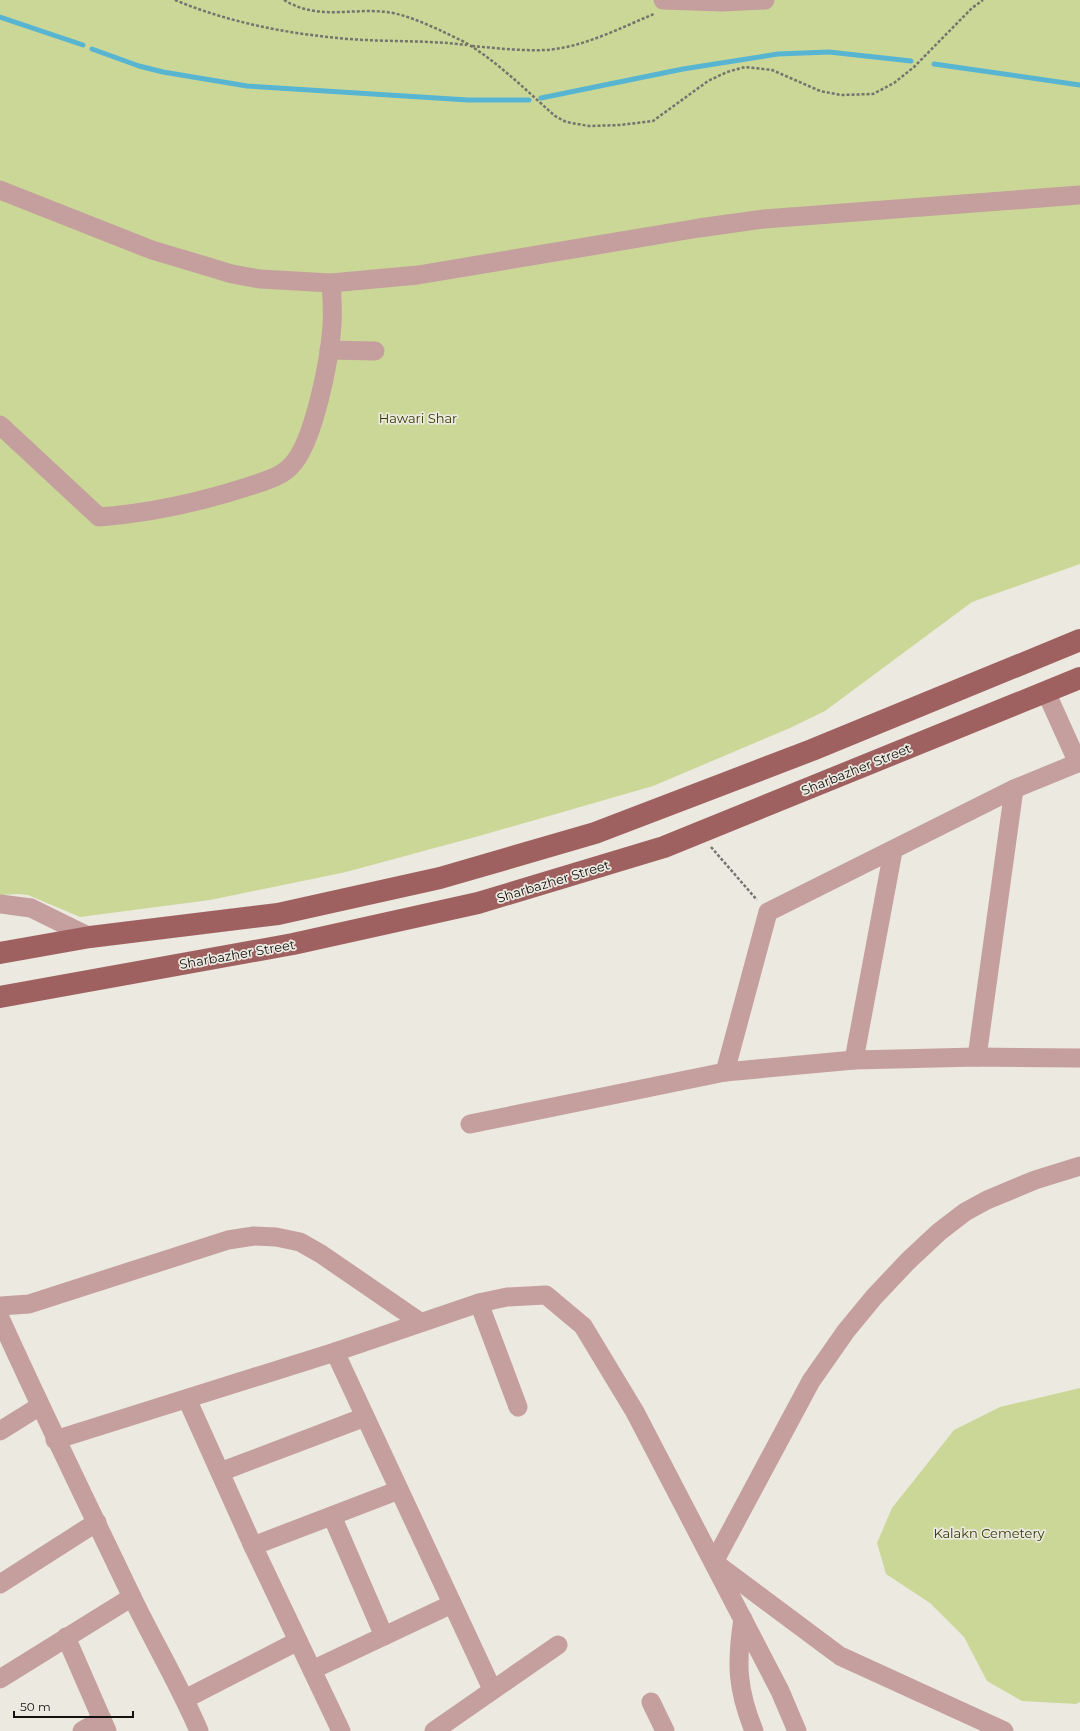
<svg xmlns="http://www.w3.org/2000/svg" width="1080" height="1731" viewBox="0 0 1080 1731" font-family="Montserrat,sans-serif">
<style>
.green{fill:#cbd797}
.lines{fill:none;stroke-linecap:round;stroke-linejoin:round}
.stream{stroke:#58b5d1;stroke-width:5}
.path{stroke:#75736e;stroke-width:2.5;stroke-dasharray:3 2;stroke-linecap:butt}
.minor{stroke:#c49f9e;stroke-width:19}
.major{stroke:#9f6060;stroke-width:22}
.labels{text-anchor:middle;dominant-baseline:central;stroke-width:3.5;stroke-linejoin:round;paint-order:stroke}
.park-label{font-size:13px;fill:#333a00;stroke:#ece9e0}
.street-label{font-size:13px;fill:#12110e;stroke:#ece9e0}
</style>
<rect width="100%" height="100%" fill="#ece9e0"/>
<g class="green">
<path d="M0 0H1080V564L972 602 825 711 790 728 653 786 479 836 346 872 210 900 80 917 28 895 18 894 0 895Z"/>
<path d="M1080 1388V1702L1076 1704 1022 1701 987 1681 964 1637 930 1603 886 1574 877 1543 892 1508 954 1430 1000 1407Z"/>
</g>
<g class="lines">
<g class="stream">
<path d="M0 17 83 45"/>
<path d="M92 49 139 66 163 72 247 86 468 100H529"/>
<path d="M934 64 1080 85"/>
<path d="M541 98 683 69 778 54 829 52 911 61"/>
</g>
<g class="path">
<path d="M175 0C230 23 289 34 349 39 388 42 427 40 467 45"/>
<path d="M284 0C320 22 356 6 393 13 411 17 426 24 442 31 451 36 462 40 471 46 502 66 528 92 555 116L566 122 589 126 620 125 653 121 708 81 727 72 745 67 772 70 820 91 841 95 873 94 894 83 914 67 972 8 983 0"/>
<path d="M472 46C496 48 520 51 545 50 582 48 620 28 654 14"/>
<path d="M711 847 757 900"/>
</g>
<g class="minor">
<path d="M663 0 722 2 765 0"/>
<path d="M0 190 152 250 232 274 260 279 331 283 418 275 699 228 764 219 1080 195"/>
<path d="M329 350 375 351"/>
<path d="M0 425 99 517C151 513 201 502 250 486 264 481 281 477 291 466 314 443 330 358 332 325 333 311 332 297 331 283"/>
<path d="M1046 692 1078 763"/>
<path d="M0 904 31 908 90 937"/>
<path d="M977 1057 1014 789"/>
<path d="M854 1060 893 851"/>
<path d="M725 1072 768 912 1014 789 1080 762"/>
<path d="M470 1124 725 1072 854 1060 977 1057 1080 1058"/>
<path d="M479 1303 518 1407"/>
<path d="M0 1306 29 1304 228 1240 254 1236 276 1237 300 1242 321 1254 420 1322"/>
<path d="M0 1318C42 1411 87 1503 131 1595 153 1641 179 1684 199 1731"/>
<path d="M335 1352 492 1689"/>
<path d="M187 1399 253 1546 341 1731"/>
<path d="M0 1431 40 1406"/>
<path d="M55 1440 335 1352 479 1303 507 1297 546 1295 583 1326 635 1412 780 1691 797 1731"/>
<path d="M220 1472 365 1417"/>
<path d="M332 1516 384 1636"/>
<path d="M253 1546 399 1490"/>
<path d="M0 1584 97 1522"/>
<path d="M743 1619C736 1663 737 1689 754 1731"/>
<path d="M66 1637 107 1731"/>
<path d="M312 1670 452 1604"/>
<path d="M0 1679 132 1597"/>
<path d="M185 1699 298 1641"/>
<path d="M651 1702 665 1731"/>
<path d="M82 1731 102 1719"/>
<path d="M434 1731 558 1645"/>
<path d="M1004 1731 840 1656 714 1562 811 1381 846 1331 874 1297 908 1261 939 1232 965 1212 987 1200 1035 1180 1080 1166"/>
</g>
<g class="major">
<path d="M0 953 90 937 278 914 440 878 595 833 812 750 1080 640"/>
<path d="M0 997 293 944 478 903 664 847 1080 678"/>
</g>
</g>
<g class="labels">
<g class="park-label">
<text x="418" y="418">Hawari Shar</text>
<text x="989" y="1533">Kalakn Cemetery</text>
</g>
<g class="street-label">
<text transform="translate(856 769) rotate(-22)">Sharbazher Street</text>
<text transform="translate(553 881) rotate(-17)">Sharbazher Street</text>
<text transform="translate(237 954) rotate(-10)">Sharbazher Street</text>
</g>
</g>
<path d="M14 1711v6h119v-6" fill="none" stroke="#12110e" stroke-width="2"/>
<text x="20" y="1711" font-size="12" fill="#12110e" stroke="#ece9e0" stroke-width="3" paint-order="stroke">50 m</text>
</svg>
